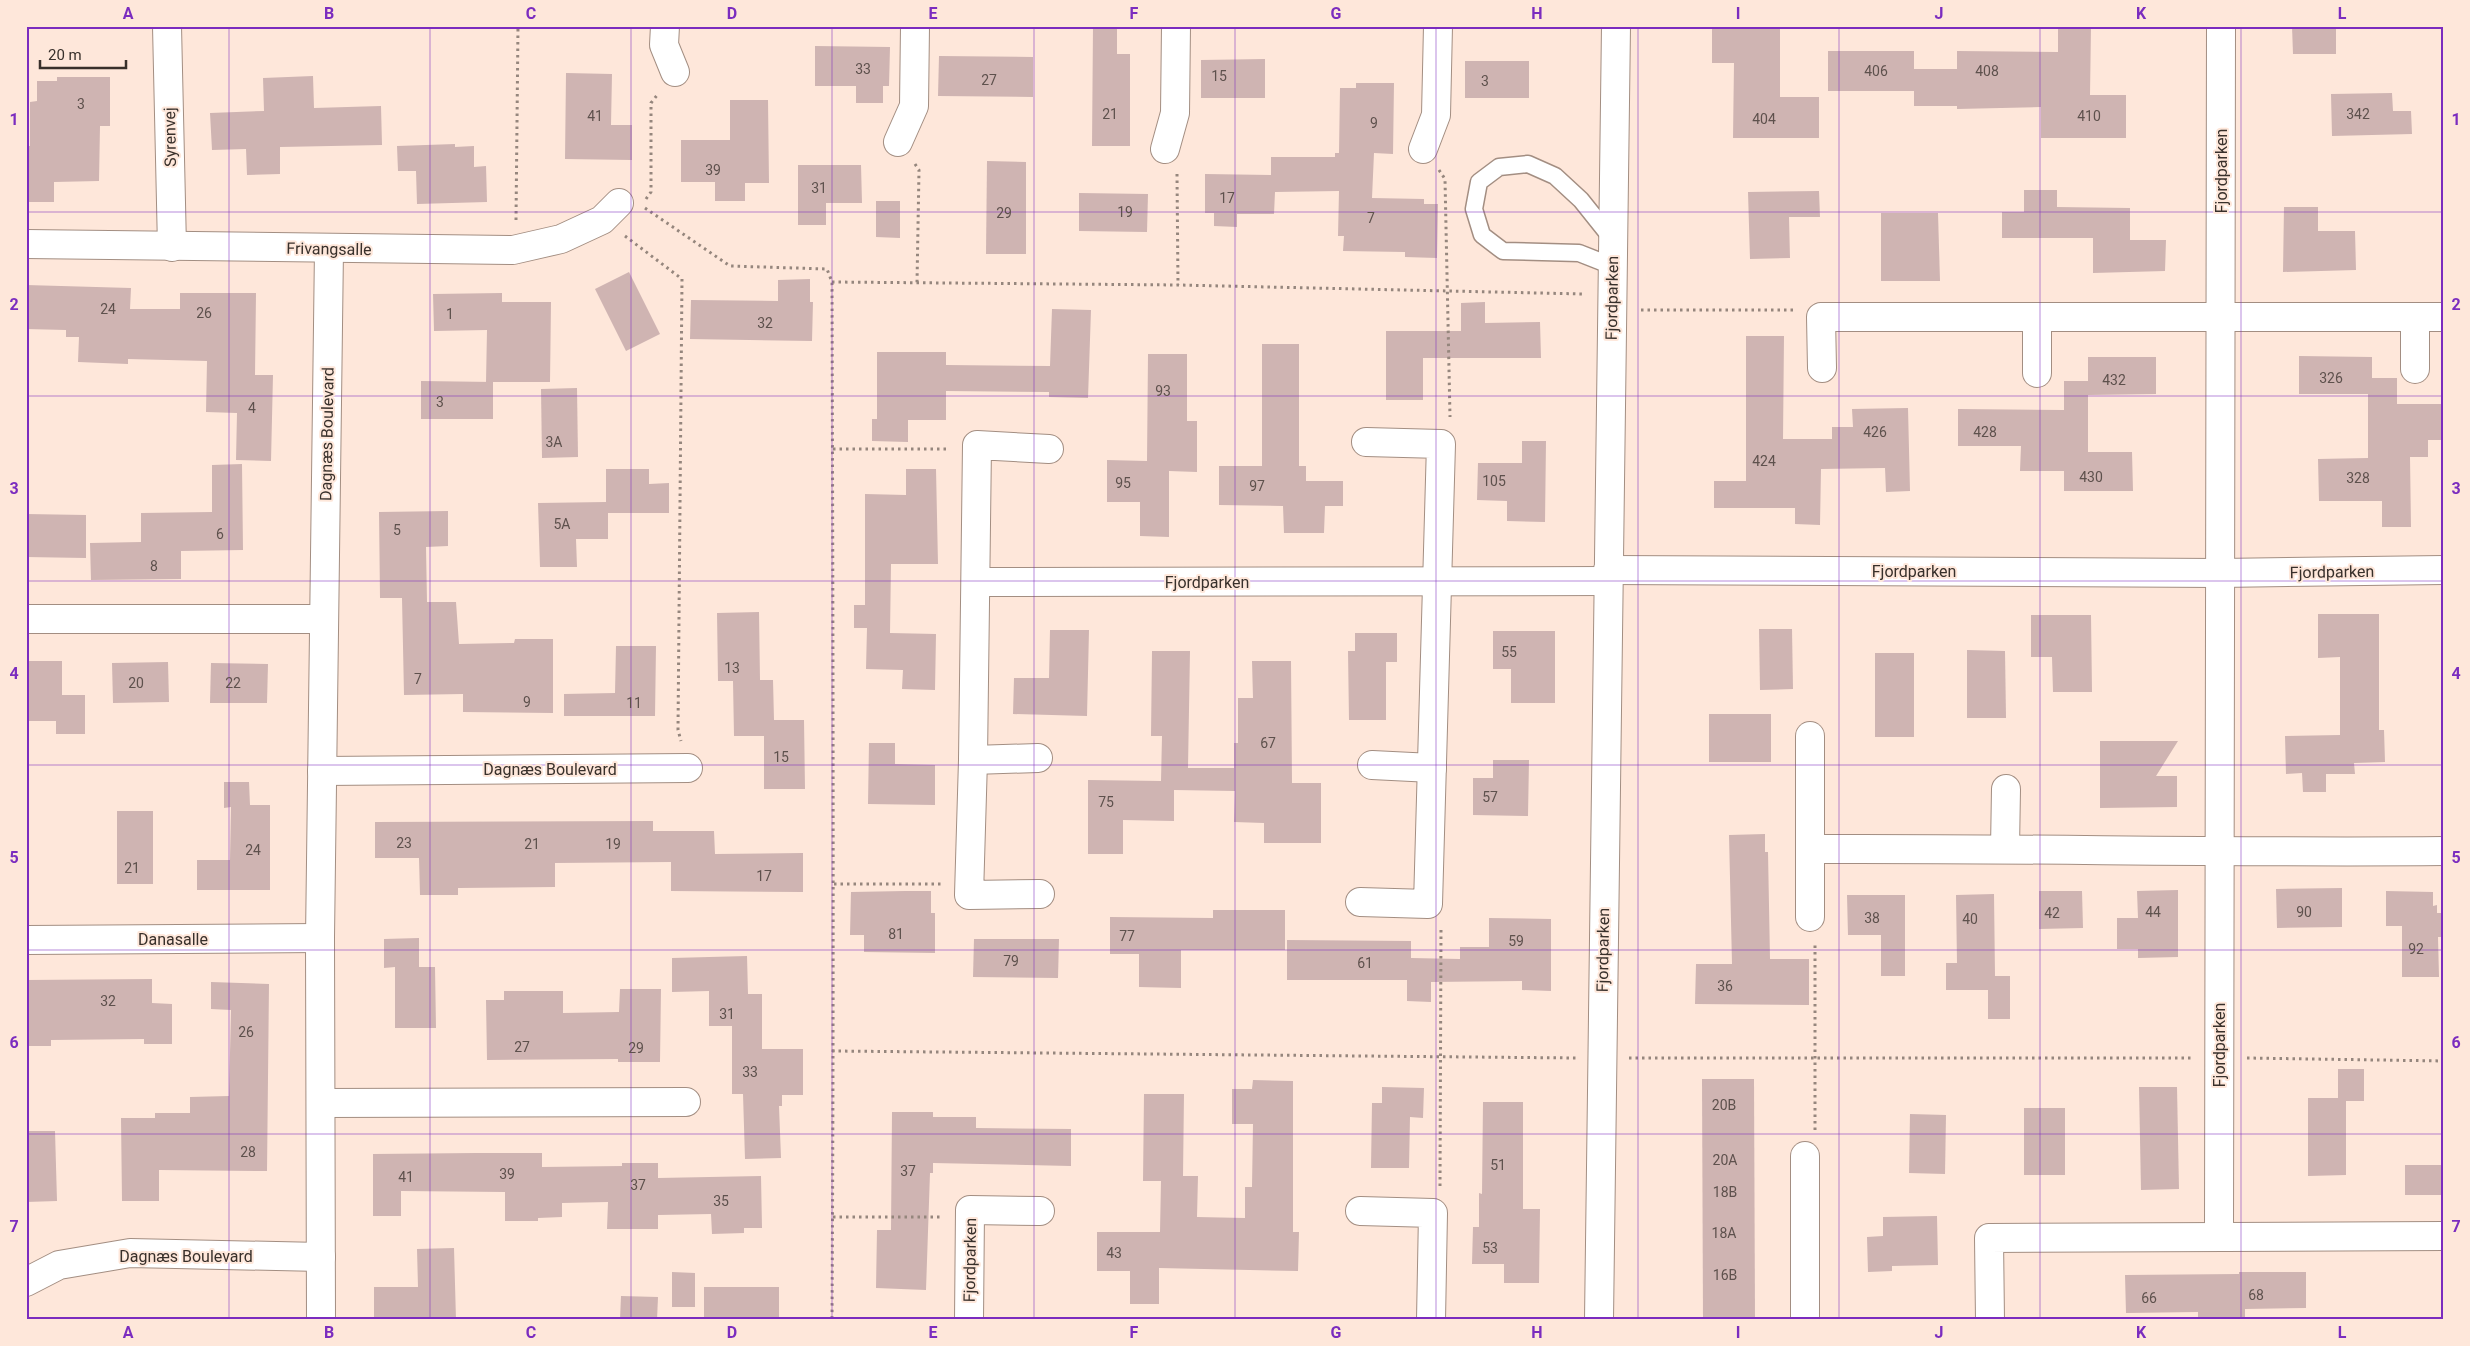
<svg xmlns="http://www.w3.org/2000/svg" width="2470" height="1346" viewBox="0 0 2470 1346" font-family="Roboto,sans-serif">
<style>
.building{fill:#cfb4b2}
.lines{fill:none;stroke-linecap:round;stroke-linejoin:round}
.service-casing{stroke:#a38e82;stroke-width:19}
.minor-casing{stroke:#a38e82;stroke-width:30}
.tertiary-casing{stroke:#a38e82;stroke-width:30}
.path{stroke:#95867d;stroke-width:3;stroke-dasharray:2.5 4;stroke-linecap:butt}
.service{stroke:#fff;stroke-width:16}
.minor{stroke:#fff;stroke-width:28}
.tertiary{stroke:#fff;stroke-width:28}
.grid{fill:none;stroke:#7b2cbf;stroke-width:1;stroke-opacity:0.55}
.labels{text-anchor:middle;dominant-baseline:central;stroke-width:4;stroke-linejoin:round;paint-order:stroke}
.number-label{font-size:14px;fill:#5e514d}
.street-label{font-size:16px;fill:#38302b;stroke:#fee7da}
.neatline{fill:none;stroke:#7b2cbf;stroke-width:2}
.grid-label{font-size:16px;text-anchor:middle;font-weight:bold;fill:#7b2cbf}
</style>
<rect width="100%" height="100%" fill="#fee7da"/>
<g class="building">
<path d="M1093 26H1117V54H1130V146H1092Z"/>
<path d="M1743 26H1780V97H1819V138H1733L1734 63H1712V29H1743Z"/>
<path d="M2058 26H2091L2090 95H2126V138H2041V107L1957 109V106H1914V91H1828V51H1914V69H1957V51L2058 52Z"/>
<path d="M2292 26H2336V54H2293Z"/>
<path d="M815 46 890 47 889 86H883V103H856V86H815Z"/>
<path d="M939 56 1033 57V97L938 96Z"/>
<path d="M1265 59V98H1201V60Z"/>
<rect x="1465" y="61" width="64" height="37"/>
<path d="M566 73 612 74 611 125H632V160L565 159Z"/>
<path d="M313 76 314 108 381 106 382 145 280 147V174L247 175 246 149 212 150 210 113 264 111 263 78Z"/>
<path d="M57 77H110V126H100L99 181 54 182V202H26V146H30V102L37 101V81H57Z"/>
<path d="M1356 83H1394L1393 154 1374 153 1372 198 1424 199V204H1438L1437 258 1405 257V252L1343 251 1344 236H1338L1339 191 1275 192 1274 214H1237V227L1214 226V213H1205V174L1271 175V157H1335V153H1339L1340 88H1356Z"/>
<path d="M2392 93 2393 111H2411L2412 134 2332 136 2331 94Z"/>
<path d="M730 100H768L769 183H745V201H715V182H681V140H730Z"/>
<path d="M455 144V147L474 146V167L486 166 487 202 417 204 416 171H398L397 146Z"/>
<path d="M987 161 1026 162V254H986Z"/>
<path d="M798 165H861L862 203H826V225H798Z"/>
<path d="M2024 190H2057V207L2130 208V240H2166L2165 271 2093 273V238H2002V212H2024Z"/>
<path d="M1819 191 1820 217H1789L1790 258 1750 259 1748 192Z"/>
<path d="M1079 193 1148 194 1147 232 1079 231Z"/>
<path d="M876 201H900V238L876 237Z"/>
<path d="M2284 207H2318V231H2355L2356 270 2283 272Z"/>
<path d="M1881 213H1938L1940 281H1881Z"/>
<path d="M629 272 660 334 626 351 595 289Z"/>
<path d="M810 279V302H813L812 341 690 339 691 300 778 301V280Z"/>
<path d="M26 285 131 288 130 309H180V293H256L255 375H273L271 461 236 460 237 413 206 412 207 361 128 359V364L78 362 79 337H66V330L26 329Z"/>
<path d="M502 293V302H551L550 382H486L487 330 434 331 433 294Z"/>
<path d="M1485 302V323L1540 322 1541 358H1423V400H1386V331H1461V303Z"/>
<path d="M1052 309 1091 310 1088 398 1049 397V392L946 391V420H908V442L872 441V419H877V352H946V365L1050 366Z"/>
<path d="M1746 336H1784L1783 439H1832V427H1853L1852 409 1908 408 1910 491 1886 492 1885 468 1821 469 1820 525 1795 524V508H1714V481H1746Z"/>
<path d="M1262 344H1299V466H1306V481H1343V506H1325L1324 533H1284L1283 506 1219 505V466H1262Z"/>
<path d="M1148 354H1187V421H1197V472L1169 471V537L1140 536V502H1107V460L1147 461Z"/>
<path d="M2299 356 2372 357V378H2397V404H2444V440H2428V457H2410L2411 527H2382V501H2319L2318 459 2368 458V394H2299Z"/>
<path d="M2088 357H2156V394L2088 395Z"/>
<path d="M421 381 493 382V419H421Z"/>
<path d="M2064 381H2088V452H2132L2133 491H2064V471H2020L2021 446H1958V409L2064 410Z"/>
<path d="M577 388 578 457 542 458 541 389Z"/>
<path d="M1522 441H1546L1545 522 1507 521V501L1477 500 1478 463H1522Z"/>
<path d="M242 464 243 550 181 551V579L91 580 90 543 141 542V513L212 512V465Z"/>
<path d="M606 469H649V484L669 483V513H608V539H576L577 567H540L538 503 606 502Z"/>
<path d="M906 469H936L938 564H891L890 633 936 634 935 690 902 689 903 670 866 669 867 628H854V605H865V494L906 495Z"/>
<path d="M448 511V546L426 547 427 602H456L459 644 514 643 515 639H553V713L463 712V694L404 695 402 598H380L379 512Z"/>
<path d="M26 514 86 515V558L26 557Z"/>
<path d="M759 612 760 680H773L774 720H804L805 789H764V736H734L733 681H718L717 613Z"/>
<path d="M2318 614H2379V730H2384L2385 762 2354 763 2355 774H2326V792H2303L2302 773 2286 774 2285 736 2340 735V657L2318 658Z"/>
<path d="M2031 615H2091L2092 692H2053L2052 657H2031Z"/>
<path d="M1759 629H1792L1793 689 1760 690Z"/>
<path d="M1050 630H1089L1087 716 1013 714 1014 678H1049Z"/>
<path d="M1493 631H1555V703H1511V669H1493Z"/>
<path d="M1355 633H1397V662H1386V720H1349L1348 651H1355Z"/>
<path d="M616 646H656L655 716H564V694L615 693Z"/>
<path d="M1967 650 2005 651 2006 718H1967Z"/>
<path d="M1152 651H1190L1188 768H1234V743H1238V698H1253L1252 661H1291L1292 783H1321V843H1264V823L1234 822 1235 791 1174 790V821L1123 820V854H1088V780L1161 781 1162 736H1151Z"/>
<rect x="1875" y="653" width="39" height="84"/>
<path d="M26 661H62V695H85V734H56V721H26Z"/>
<path d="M168 662 169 702 113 703 112 663Z"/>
<path d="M211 663 268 664 267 703H210Z"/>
<rect x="1709" y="714" width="62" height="48"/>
<path d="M2100 741H2178L2156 776H2177V807L2100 808Z"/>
<path d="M869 743H895V764L935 765V805L868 804Z"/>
<path d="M1493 760H1529L1528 816 1473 815V778H1493Z"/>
<path d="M224 782H249L250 805H270V890H197V860H230L231 807 224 808Z"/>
<rect x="117" y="811" width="36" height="73"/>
<path d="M653 821V831H714L715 854 803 853V892L671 891V862L555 863V887L458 888V895H420L419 858H375V822Z"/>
<path d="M1765 834V852H1768L1770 959H1809V1005L1695 1004 1696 964H1732L1729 835Z"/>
<path d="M2342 888V927L2277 928 2276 889Z"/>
<path d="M2178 890V957L2138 958V949H2117V918H2138L2137 891Z"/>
<path d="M905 891H931V913H935V953L864 952V935H850L851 892Z"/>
<path d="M2039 891H2082L2083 928 2039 929Z"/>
<path d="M2386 891 2433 892V906L2437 905V913H2444V937H2438L2439 977H2402V926H2386Z"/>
<path d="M1994 894 1995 976H2010V1019H1988V990H1946V963H1957L1956 895Z"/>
<path d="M1847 895H1905V976H1881V935H1848Z"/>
<path d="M1213 910H1285V950H1181V988L1139 987V954H1110V917L1213 918Z"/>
<path d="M1489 918 1551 919V991L1522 990V981L1431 982V1002L1407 1001V980H1287V940L1411 941V958L1460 959V947H1489Z"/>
<path d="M419 938V967H435L436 1028H395V967L384 968V939Z"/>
<path d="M974 939H1059L1058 978 973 977Z"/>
<path d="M747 956 748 994H762V1049H803V1095H782V1106H779L781 1158 745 1159 743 1094H732V1026H709V991L672 992V958Z"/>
<path d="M152 979V1003L172 1004V1044H144V1039L51 1040V1046H26V980Z"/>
<path d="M211 982 269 984 267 1171 159 1170V1201H122L121 1118H155V1113H190V1097L229 1096 231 1010 211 1009Z"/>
<path d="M620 989H661L660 1062H618V1059L487 1060 486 1000H504V991H563V1013L619 1012Z"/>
<path d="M2338 1069H2364V1101H2346V1175L2308 1176V1098H2338Z"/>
<path d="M1702 1079H1754L1755 1320H1703Z"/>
<path d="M1253 1080 1293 1081V1232H1299L1298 1271 1159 1268V1304H1130V1271H1097V1232H1160L1161 1181H1143L1144 1094H1184L1183 1176H1198L1197 1217 1245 1218V1187H1252L1253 1124H1232V1089H1252Z"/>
<path d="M1382 1087 1424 1088 1423 1118 1410 1117 1409 1168H1371L1372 1103H1382Z"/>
<path d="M2139 1087H2177L2179 1189 2141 1190Z"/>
<path d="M1483 1102H1523V1209H1540L1539 1283H1504V1264H1472L1473 1227H1479V1193L1482 1194Z"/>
<rect x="2024" y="1108" width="41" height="67"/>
<path d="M892 1112H933V1117H976V1128L1071 1129V1166L933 1163V1173H930L926 1290 876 1288 877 1230H891Z"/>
<path d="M1910 1114 1946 1115 1945 1174 1909 1173Z"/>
<path d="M26 1131H55L57 1201 26 1202Z"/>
<path d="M476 1153H542V1167L622 1166V1163H658V1178L761 1176 762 1228H744V1233L712 1234 711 1214 658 1215V1229H607L608 1202 562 1203V1217L538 1218V1221H505V1192L401 1191V1216H373V1154Z"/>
<rect x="2405" y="1165" width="39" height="30"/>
<path d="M1937 1216 1938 1265 1892 1266V1271L1868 1272 1867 1237 1883 1236V1217Z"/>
<path d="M454 1248 456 1320H374V1287H418L417 1249Z"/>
<path d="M672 1272 695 1273V1307H672Z"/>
<path d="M2239 1272H2306V1308L2245 1309V1320H2198V1312L2126 1313 2125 1275 2239 1274Z"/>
<rect x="704" y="1287" width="75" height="33"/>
<path d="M621 1296 658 1297 657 1320H620Z"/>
</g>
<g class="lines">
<g class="service-casing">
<path id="service" d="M1612 266 1579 253 1503 251 1482 235 1474 209 1479 182 1499 167 1528 164 1555 176 1581 200 1613 240"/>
</g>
<g class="minor-casing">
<g id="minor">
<path d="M167 26 172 247"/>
<path d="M665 26 664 45 675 72"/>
<path d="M898 142 914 106 915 26"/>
<path d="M1165 149 1175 113 1176 26"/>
<path d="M1423 149 1436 115 1438 26"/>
<path d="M26 244 513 250 561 239 602 220 619 203"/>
<path d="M1822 368 1821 317H2444"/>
<path d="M2415 369V317"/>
<path d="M2037 373V317"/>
<path d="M1608 570 2220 573 2444 570"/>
<path d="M976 582 1607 581"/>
<path d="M26 619H324"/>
<path d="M1810 736V917"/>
<path d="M973 760 1038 758"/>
<path d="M1372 765 1432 768"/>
<path d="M322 771 688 768"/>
<path d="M2005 848 2006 789"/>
<path d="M1811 849C2022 848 2233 853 2444 851"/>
<path d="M1040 894 969 895 973 760 977 445 1049 449"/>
<path d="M1360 902 1428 904 1441 444 1366 442"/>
<path d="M26 940 320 938"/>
<path d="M321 1103 686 1102"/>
<path d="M1805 1156V1320"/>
<path d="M1360 1211 1433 1213 1431 1320"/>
<path d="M2219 1237 2221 26"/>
<path d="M26 1282 59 1265 130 1253 321 1257"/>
<path d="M321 1320 320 938 329 249"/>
<path d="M969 1320 970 1210 1040 1211"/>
<path d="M1990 1320 1989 1238 2444 1236"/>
</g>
</g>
<g class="tertiary-casing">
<path id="tertiary" d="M1599 1320 1616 26"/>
</g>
<g class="path">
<path d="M915 164 919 170 917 283"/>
<path d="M1439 170 1445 179 1450 417"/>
<path d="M1177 174 1178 285"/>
<path d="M646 199 651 192V103L658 94"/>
<path d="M645 208 730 266 827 269 832 282C833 628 834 974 832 1320"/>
<path d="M516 220 518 26"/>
<path d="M625 236 682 279 678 730 681 741"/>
<path d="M832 282 1178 285 1584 294"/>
<path d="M1641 310H1794"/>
<path d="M833 449H949"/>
<path d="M834 884H942"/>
<path d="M832 1051 1576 1058"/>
<path d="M1629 1058H2191"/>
<path d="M2247 1058 2444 1061"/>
<path d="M1815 1130V944"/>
<path d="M1440 1186 1441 927"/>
<path d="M833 1217H943"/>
</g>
<use href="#service" class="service"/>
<use href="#minor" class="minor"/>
<use href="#tertiary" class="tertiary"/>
</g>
<path class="grid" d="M229 26V1320M430 26V1320M631 26V1320M832 26V1320M1034 26V1320M1235 26V1320M1436 26V1320M1638 26V1320M1839 26V1320M2040 26V1320M2241 26V1320M26 212H2444M26 396H2444M26 581H2444M26 765H2444M26 950H2444M26 1134H2444"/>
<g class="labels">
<g class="number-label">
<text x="863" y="69">33</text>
<text x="1876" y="71">406</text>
<text x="1987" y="71">408</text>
<text x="1219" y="76">15</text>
<text x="989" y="80">27</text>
<text x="1485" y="81">3</text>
<text x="81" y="104">3</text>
<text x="1110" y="114">21</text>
<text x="2358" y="114">342</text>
<text x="595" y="116">41</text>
<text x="2089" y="116">410</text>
<text x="1764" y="119">404</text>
<text x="1374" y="123">9</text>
<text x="713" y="170">39</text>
<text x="819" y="188">31</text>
<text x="1227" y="198">17</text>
<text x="1125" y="212">19</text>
<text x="1004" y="213">29</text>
<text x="1371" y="218">7</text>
<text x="108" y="309">24</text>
<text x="204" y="313">26</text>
<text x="450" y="314">1</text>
<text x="765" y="323">32</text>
<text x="2331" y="378">326</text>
<text x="2114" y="380">432</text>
<text x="1163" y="391">93</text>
<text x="440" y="402">3</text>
<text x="252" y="408">4</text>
<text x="1875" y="432">426</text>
<text x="1985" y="432">428</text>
<text x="554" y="442">3A</text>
<text x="1764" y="461">424</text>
<text x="2091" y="477">430</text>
<text x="2358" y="478">328</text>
<text x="1494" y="481">105</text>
<text x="1123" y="483">95</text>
<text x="1257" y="486">97</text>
<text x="562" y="524">5A</text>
<text x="397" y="530">5</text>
<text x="220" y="534">6</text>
<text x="154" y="566">8</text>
<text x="1509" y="652">55</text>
<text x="732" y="668">13</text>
<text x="418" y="679">7</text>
<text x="136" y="683">20</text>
<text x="233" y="683">22</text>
<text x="527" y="702">9</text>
<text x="634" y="703">11</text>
<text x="1268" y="743">67</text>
<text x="781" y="757">15</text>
<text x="1490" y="797">57</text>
<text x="1106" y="802">75</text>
<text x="404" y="843">23</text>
<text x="532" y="844">21</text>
<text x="613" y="844">19</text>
<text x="253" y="850">24</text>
<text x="132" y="868">21</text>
<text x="764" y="876">17</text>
<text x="2153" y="912">44</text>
<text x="2304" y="912">90</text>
<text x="2052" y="913">42</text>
<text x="1872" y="918">38</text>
<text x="1970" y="919">40</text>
<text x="896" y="934">81</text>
<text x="1127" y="936">77</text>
<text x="1516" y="941">59</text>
<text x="2416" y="949">92</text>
<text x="1011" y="961">79</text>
<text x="1365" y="963">61</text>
<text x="1725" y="986">36</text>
<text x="108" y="1001">32</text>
<text x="727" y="1014">31</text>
<text x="246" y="1032">26</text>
<text x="522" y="1047">27</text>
<text x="636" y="1048">29</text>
<text x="750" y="1072">33</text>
<text x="1724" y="1105">20B</text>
<text x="248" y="1152">28</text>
<text x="1725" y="1160">20A</text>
<text x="1498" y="1165">51</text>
<text x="908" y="1171">37</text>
<text x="507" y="1174">39</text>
<text x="406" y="1177">41</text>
<text x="638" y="1185">37</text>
<text x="1725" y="1192">18B</text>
<text x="721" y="1201">35</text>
<text x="1724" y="1233">18A</text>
<text x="1490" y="1248">53</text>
<text x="1114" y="1253">43</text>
<text x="1725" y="1275">16B</text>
<text x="2256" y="1295">68</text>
<text x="2149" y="1298">66</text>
</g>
<g class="street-label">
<text transform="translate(170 137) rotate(-91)">Syrenvej</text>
<text transform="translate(2221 171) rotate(-90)">Fjordparken</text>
<text transform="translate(329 249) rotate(1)">Frivangsalle</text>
<text transform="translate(1612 298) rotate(-89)">Fjordparken</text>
<text transform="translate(327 434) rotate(-89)">Dagnæs Boulevard</text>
<text x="1914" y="571">Fjordparken</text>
<text transform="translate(2332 572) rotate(-1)">Fjordparken</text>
<text x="1207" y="582">Fjordparken</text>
<text x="550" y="769">Dagnæs Boulevard</text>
<text x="173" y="939">Danasalle</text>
<text transform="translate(1603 950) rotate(-89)">Fjordparken</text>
<text transform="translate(2219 1045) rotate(-90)">Fjordparken</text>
<text x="186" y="1256">Dagnæs Boulevard</text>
<text transform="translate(970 1260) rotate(-89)">Fjordparken</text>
</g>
</g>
<rect width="2470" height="1346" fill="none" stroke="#fee7da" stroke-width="55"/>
<path d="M40 60v8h86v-8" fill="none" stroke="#38302b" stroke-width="2.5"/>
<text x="48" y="60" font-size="15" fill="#38302b" stroke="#fee7da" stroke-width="4" paint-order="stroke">20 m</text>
<rect x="28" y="28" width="2414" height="1290" class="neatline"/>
<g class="grid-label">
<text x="128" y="19">A</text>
<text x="329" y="19">B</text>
<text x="531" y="19">C</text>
<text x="732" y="19">D</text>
<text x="933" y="19">E</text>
<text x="1134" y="19">F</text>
<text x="1336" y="19">G</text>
<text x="1537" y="19">H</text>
<text x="1738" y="19">I</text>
<text x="1939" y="19">J</text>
<text x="2141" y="19">K</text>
<text x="2342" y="19">L</text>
<text x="14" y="125">1</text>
<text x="2456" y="125">1</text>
<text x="14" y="310">2</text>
<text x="2456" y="310">2</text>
<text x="14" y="494">3</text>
<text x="2456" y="494">3</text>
<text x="14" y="679">4</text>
<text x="2456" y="679">4</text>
<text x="14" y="863">5</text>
<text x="2456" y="863">5</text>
<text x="14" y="1048">6</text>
<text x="2456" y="1048">6</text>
<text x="14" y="1232">7</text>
<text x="2456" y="1232">7</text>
<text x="128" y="1338">A</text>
<text x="329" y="1338">B</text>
<text x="531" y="1338">C</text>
<text x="732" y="1338">D</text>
<text x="933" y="1338">E</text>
<text x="1134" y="1338">F</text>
<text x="1336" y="1338">G</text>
<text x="1537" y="1338">H</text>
<text x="1738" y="1338">I</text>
<text x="1939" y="1338">J</text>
<text x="2141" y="1338">K</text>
<text x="2342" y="1338">L</text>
</g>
</svg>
